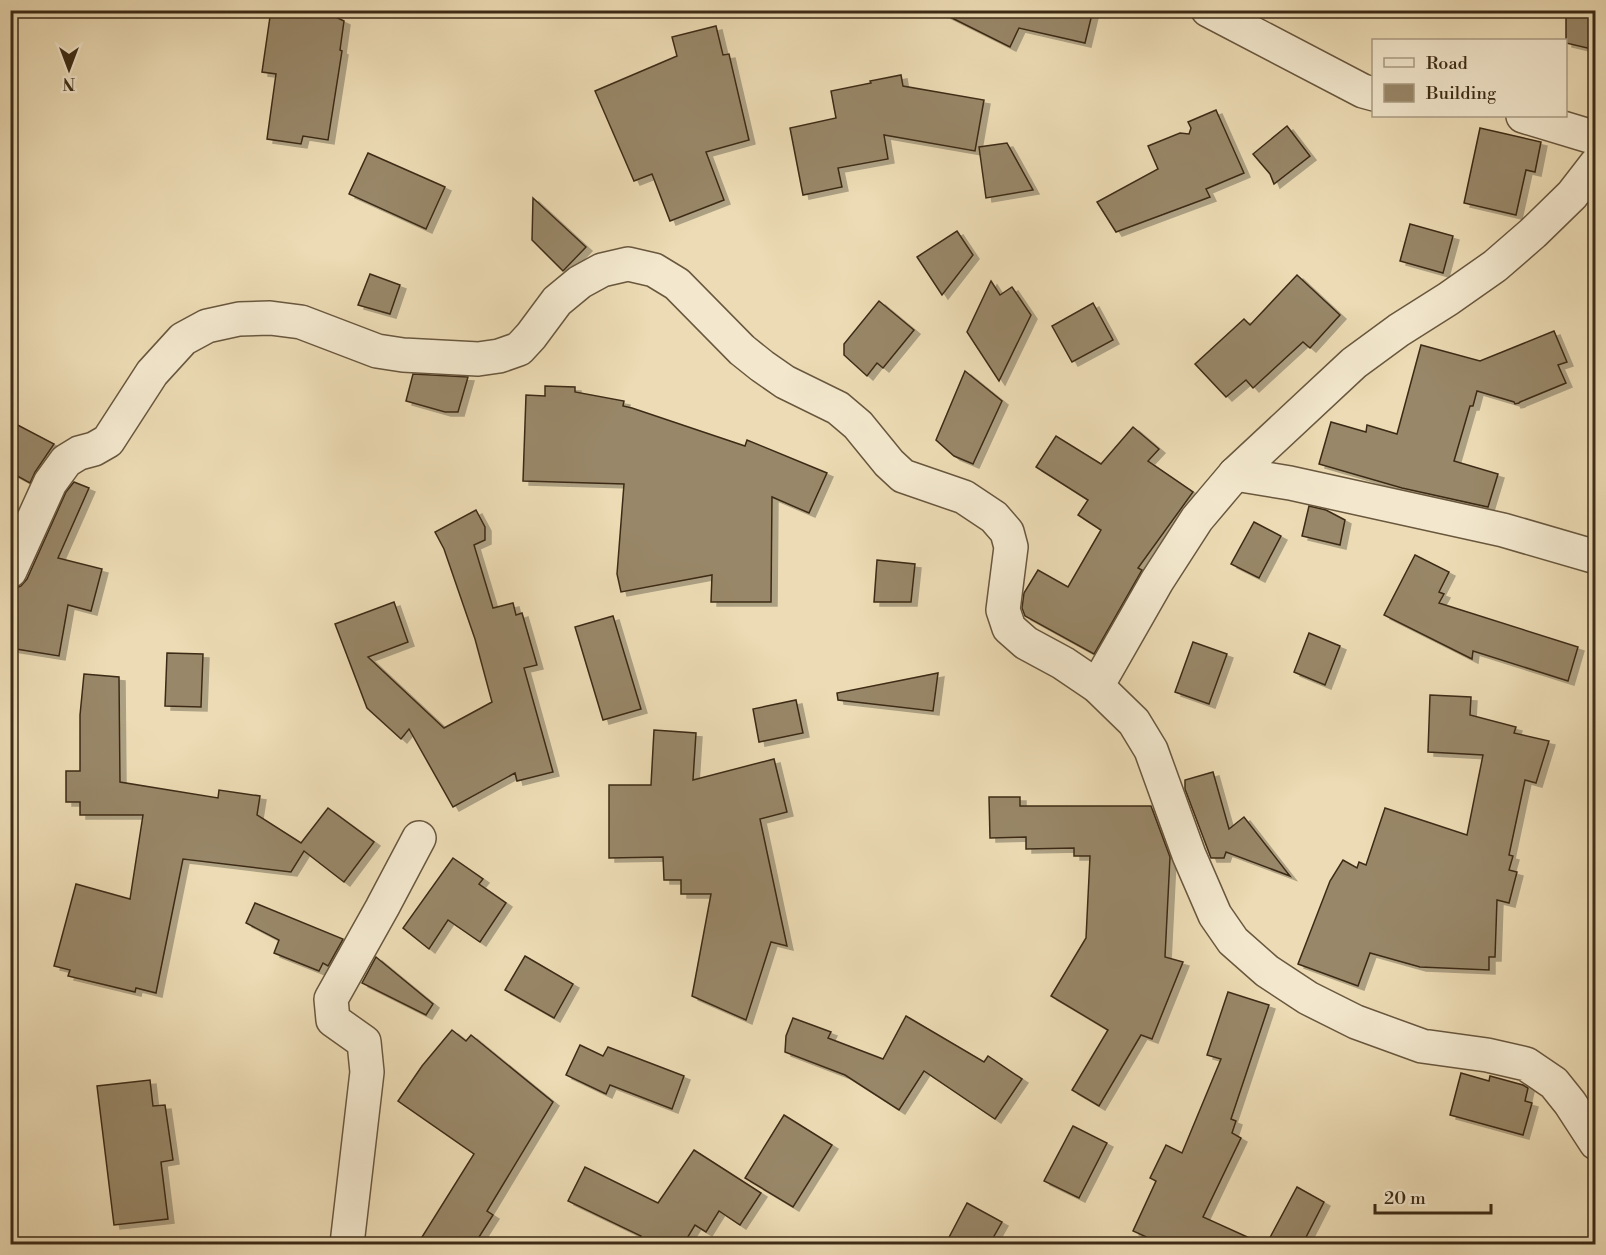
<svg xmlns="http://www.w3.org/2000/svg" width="1606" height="1255" viewBox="0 0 1606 1255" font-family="'Libre Bodoni',serif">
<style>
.building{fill:#988768;stroke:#3d2b16;stroke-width:1.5;filter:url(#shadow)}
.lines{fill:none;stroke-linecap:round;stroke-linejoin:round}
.minor-casing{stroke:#69573e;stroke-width:36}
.minor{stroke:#f3e8ce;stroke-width:33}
</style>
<defs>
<filter id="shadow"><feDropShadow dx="6" dy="4" stdDeviation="0" flood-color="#0004"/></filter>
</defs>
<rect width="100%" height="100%" fill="#ecdbb4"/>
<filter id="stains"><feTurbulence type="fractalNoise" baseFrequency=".00333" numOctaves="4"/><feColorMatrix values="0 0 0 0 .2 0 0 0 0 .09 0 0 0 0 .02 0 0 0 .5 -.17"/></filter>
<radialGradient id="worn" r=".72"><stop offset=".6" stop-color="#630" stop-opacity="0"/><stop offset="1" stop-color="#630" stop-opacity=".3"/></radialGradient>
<g class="building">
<path d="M271 10H321L344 21 340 50 342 51 328 140 303 136 301 144 267 139 276 74 262 72Z"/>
<path d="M936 10H1093L1085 43 1019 28 1010 47Z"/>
<path d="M1566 10H1596V50L1566 43Z"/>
<path d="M716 26 723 55 729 54 749 140 706 152 724 200 670 221 652 174 634 181 595 91 677 56 672 37Z"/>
<path d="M901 75 903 86 984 100 975 151 884 135 888 159 838 168 842 187 803 195 790 128 836 118 831 91 871 83 870 81Z"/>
<path d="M1216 110 1244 173 1206 189 1210 197 1116 232 1097 202 1158 169 1148 146 1180 133 1189 134 1191 128 1188 122Z"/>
<path d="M1287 126 1310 156 1274 184 1270 174 1253 154Z"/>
<path d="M1480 128 1541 142 1535 172 1526 170 1516 215 1464 203Z"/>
<path d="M1007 143 1033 190 986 198 979 147Z"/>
<path d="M368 153 445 187 426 229 349 194Z"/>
<path d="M533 198 586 247 563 271 532 240Z"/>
<path d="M1410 224 1453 236 1443 273 1400 261Z"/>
<path d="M957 231 973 255 942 295 917 257Z"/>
<path d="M370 274 400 285 390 314 358 305Z"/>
<path d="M1297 275 1340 315 1310 348 1303 342 1253 388 1246 380 1226 397 1195 364 1244 319 1250 325Z"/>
<path d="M991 281 1000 295 1012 287 1031 315 999 381 967 332Z"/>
<path d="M879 301 914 330 883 368 877 363 867 376 844 355V344Z"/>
<path d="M1093 303 1113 340 1072 362 1052 326Z"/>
<path d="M1554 331 1567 362 1558 365 1566 383 1520 402 1519 403 1515 404 1514 402 1477 391 1473 406H1470L1454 461 1498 474 1488 507 1402 488 1319 464 1331 422 1366 432 1367 425 1397 434 1421 345 1480 361Z"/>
<path d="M965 371 1002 401 973 464 954 456 936 440Z"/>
<path d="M413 374 468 377 458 412H445L406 401Z"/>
<path d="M545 386 575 387V392L624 401 623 406 632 408 745 446 747 440 827 473 809 513 772 497 771 602H711L712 575 621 592 617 574 624 484 523 481 526 395 545 396Z"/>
<path d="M10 421 54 444 35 472 30 483 10 472Z"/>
<path d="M1133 427 1159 449 1148 461 1193 492 1138 568 1142 570 1094 654 1025 616 1022 608 1024 593 1038 570 1068 587 1101 530 1078 515 1088 500 1036 467 1056 436 1101 464Z"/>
<path d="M74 482 89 488 58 558 102 569 91 611 68 605 59 656 10 648V594L12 590 21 586 27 579 66 492Z"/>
<path d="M1309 506 1326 510 1345 520 1340 545 1302 536Z"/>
<path d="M476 510 485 527V540L474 545 493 608 513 603 516 615 522 613 537 665 524 668 553 772 517 781 515 773 453 807 409 729 401 739 367 708 335 624 394 602 408 642 368 657 444 728 492 702 475 639 444 549 435 532Z"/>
<path d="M1254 522 1281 536 1259 578 1231 564Z"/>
<path d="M1415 555 1449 572 1439 592 1444 594 1439 603 1578 647 1568 681 1473 651 1472 659 1384 615Z"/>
<path d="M877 560 915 564 911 602H874Z"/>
<path d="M613 616 641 709 603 720 575 627Z"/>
<path d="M1309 633 1340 646 1325 685 1294 672Z"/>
<path d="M1193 642 1227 654 1209 704 1175 692Z"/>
<path d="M167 653 203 654 201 707 165 706Z"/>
<path d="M938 673 933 711 838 700 837 693Z"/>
<path d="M84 674 119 677 120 782 218 798 219 790 260 796 257 815 301 843 328 808 374 842 344 882 304 851 291 872 183 859 156 993 136 988 135 992 68 976 70 970 54 966 76 884 130 899 143 815H80V802H66V771H80V715Z"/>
<path d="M1430 695 1471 697 1470 715 1516 727 1514 733 1549 741 1536 783 1525 780 1509 855 1513 856 1509 870 1517 872 1509 903 1497 900 1495 957H1489V970L1420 967 1370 953 1358 986 1298 964 1330 881 1343 860 1357 868 1359 862 1366 865 1385 808 1467 835 1483 755 1428 752Z"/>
<path d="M796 700 803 733 759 742 753 709Z"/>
<path d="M654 730 696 733 693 780 774 759 787 812 760 819 787 946 771 942 746 1020 692 996 711 894H681V880H664L663 857 609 858V785H651Z"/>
<path d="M1213 772 1229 829 1244 817 1290 876 1226 852 1224 858H1211L1185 789V780Z"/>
<path d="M989 797H1020V806H1151L1170 857 1165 957 1183 962 1152 1039 1141 1035 1099 1106 1072 1090 1108 1030 1051 996 1086 938 1090 856H1074V848L1026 849V837L990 838Z"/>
<path d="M453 858 483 879 479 884 506 903 480 942 448 920 429 949 403 928Z"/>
<path d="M255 903 343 939 328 966 323 963 319 971 274 953 279 940 246 923Z"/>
<path d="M525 956 573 984 554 1018 505 990Z"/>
<path d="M376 957 433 1004 426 1015 362 983Z"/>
<path d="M1228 992 1269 1005 1231 1119 1236 1121 1232 1133 1241 1138 1203 1217 1265 1245H1164L1133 1231 1156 1181 1150 1178 1166 1145 1182 1153 1221 1059 1207 1055Z"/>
<path d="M906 1016 984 1062 988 1056 1022 1079 995 1119 924 1071 899 1110 845 1075 785 1052 786 1036 793 1018 831 1032 828 1038 883 1059Z"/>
<path d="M452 1030 466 1041 471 1035 553 1102 487 1211 493 1215 474 1245H417L474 1154 398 1101 422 1066Z"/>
<path d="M580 1045 603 1056 608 1047 684 1076 672 1109 610 1085 606 1094 566 1075Z"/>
<path d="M1461 1073 1489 1081 1490 1076 1523 1085 1528 1088 1525 1101 1532 1103 1523 1135 1450 1115Z"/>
<path d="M150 1080 153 1106 165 1105 173 1160 161 1162 168 1219 114 1225 97 1086Z"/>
<path d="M784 1115 832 1145 793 1207 745 1178Z"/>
<path d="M1073 1126 1107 1143 1079 1198 1044 1181Z"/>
<path d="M694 1150 761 1193 740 1225 719 1211 706 1232 695 1225 683 1245H636L641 1236 568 1201 585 1167 658 1203Z"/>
<path d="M1297 1187 1324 1202 1302 1245H1266Z"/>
<path d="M967 1203 1002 1222 989 1245H945Z"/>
</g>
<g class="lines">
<g class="minor-casing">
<g id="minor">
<path d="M1208 10 1363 91 1374 94"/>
<path d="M1523 116 1596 138"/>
<path d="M1235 474 1290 483 1503 530 1596 557"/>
<path d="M10 571 50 483 66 461 79 453 94 449 108 441 152 373 183 339 207 326 239 319 270 318 301 322 377 351 403 355 478 359 499 356 519 349 531 336 557 301 580 282 602 270 628 264 654 270 677 284 742 350 762 366 785 382 838 408 858 425 889 463 903 476 964 497 994 517 1007 532 1011 547 1003 610 1009 628 1026 643 1063 663 1097 686 1134 722 1151 750 1189 855 1215 915 1233 941 1267 971 1308 998 1356 1022 1422 1046 1487 1055 1526 1064 1554 1083 1570 1103 1596 1143"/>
<path d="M1097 686 1157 581 1197 519 1235 474 1354 363 1399 330 1448 299 1495 266 1533 233 1572 195 1596 164"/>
<path d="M347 1244 367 1072 364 1042 333 1020 331 999 382 908 419 838"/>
</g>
</g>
<use href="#minor" class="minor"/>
</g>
<rect width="1606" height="1255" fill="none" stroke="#ecdbb4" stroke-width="36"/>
<rect x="12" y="12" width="1582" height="1231" fill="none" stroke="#3d2b16" stroke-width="3"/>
<rect x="18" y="18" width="1570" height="1219" fill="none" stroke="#3d2b16" stroke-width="1.5"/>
<rect x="1372" y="39" width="195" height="78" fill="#f3e8ce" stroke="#aa9c84" stroke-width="1.5"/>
<rect x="1384" y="58" width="30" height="9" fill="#f3e8ce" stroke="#aa9c84" stroke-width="1.5"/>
<text x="1426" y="69" font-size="18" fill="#3d2b16">Road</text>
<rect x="1384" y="84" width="30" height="18" fill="#988768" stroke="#aa9c84" stroke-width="1.5"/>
<text x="1426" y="99" font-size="18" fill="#3d2b16">Building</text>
<g transform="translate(69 69) rotate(180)" stroke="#f3e8ce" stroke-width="4.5" paint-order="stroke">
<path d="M0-4.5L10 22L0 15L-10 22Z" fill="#3d2b16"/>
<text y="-9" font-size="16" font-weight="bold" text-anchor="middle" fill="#3d2b16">N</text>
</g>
<path d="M1375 1204v9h116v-9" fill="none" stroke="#3d2b16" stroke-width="3"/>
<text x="1384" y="1204" font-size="18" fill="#3d2b16" stroke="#f3e8ce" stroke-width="4.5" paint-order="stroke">20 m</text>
<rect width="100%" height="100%" filter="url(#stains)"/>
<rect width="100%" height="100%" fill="url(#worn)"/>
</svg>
